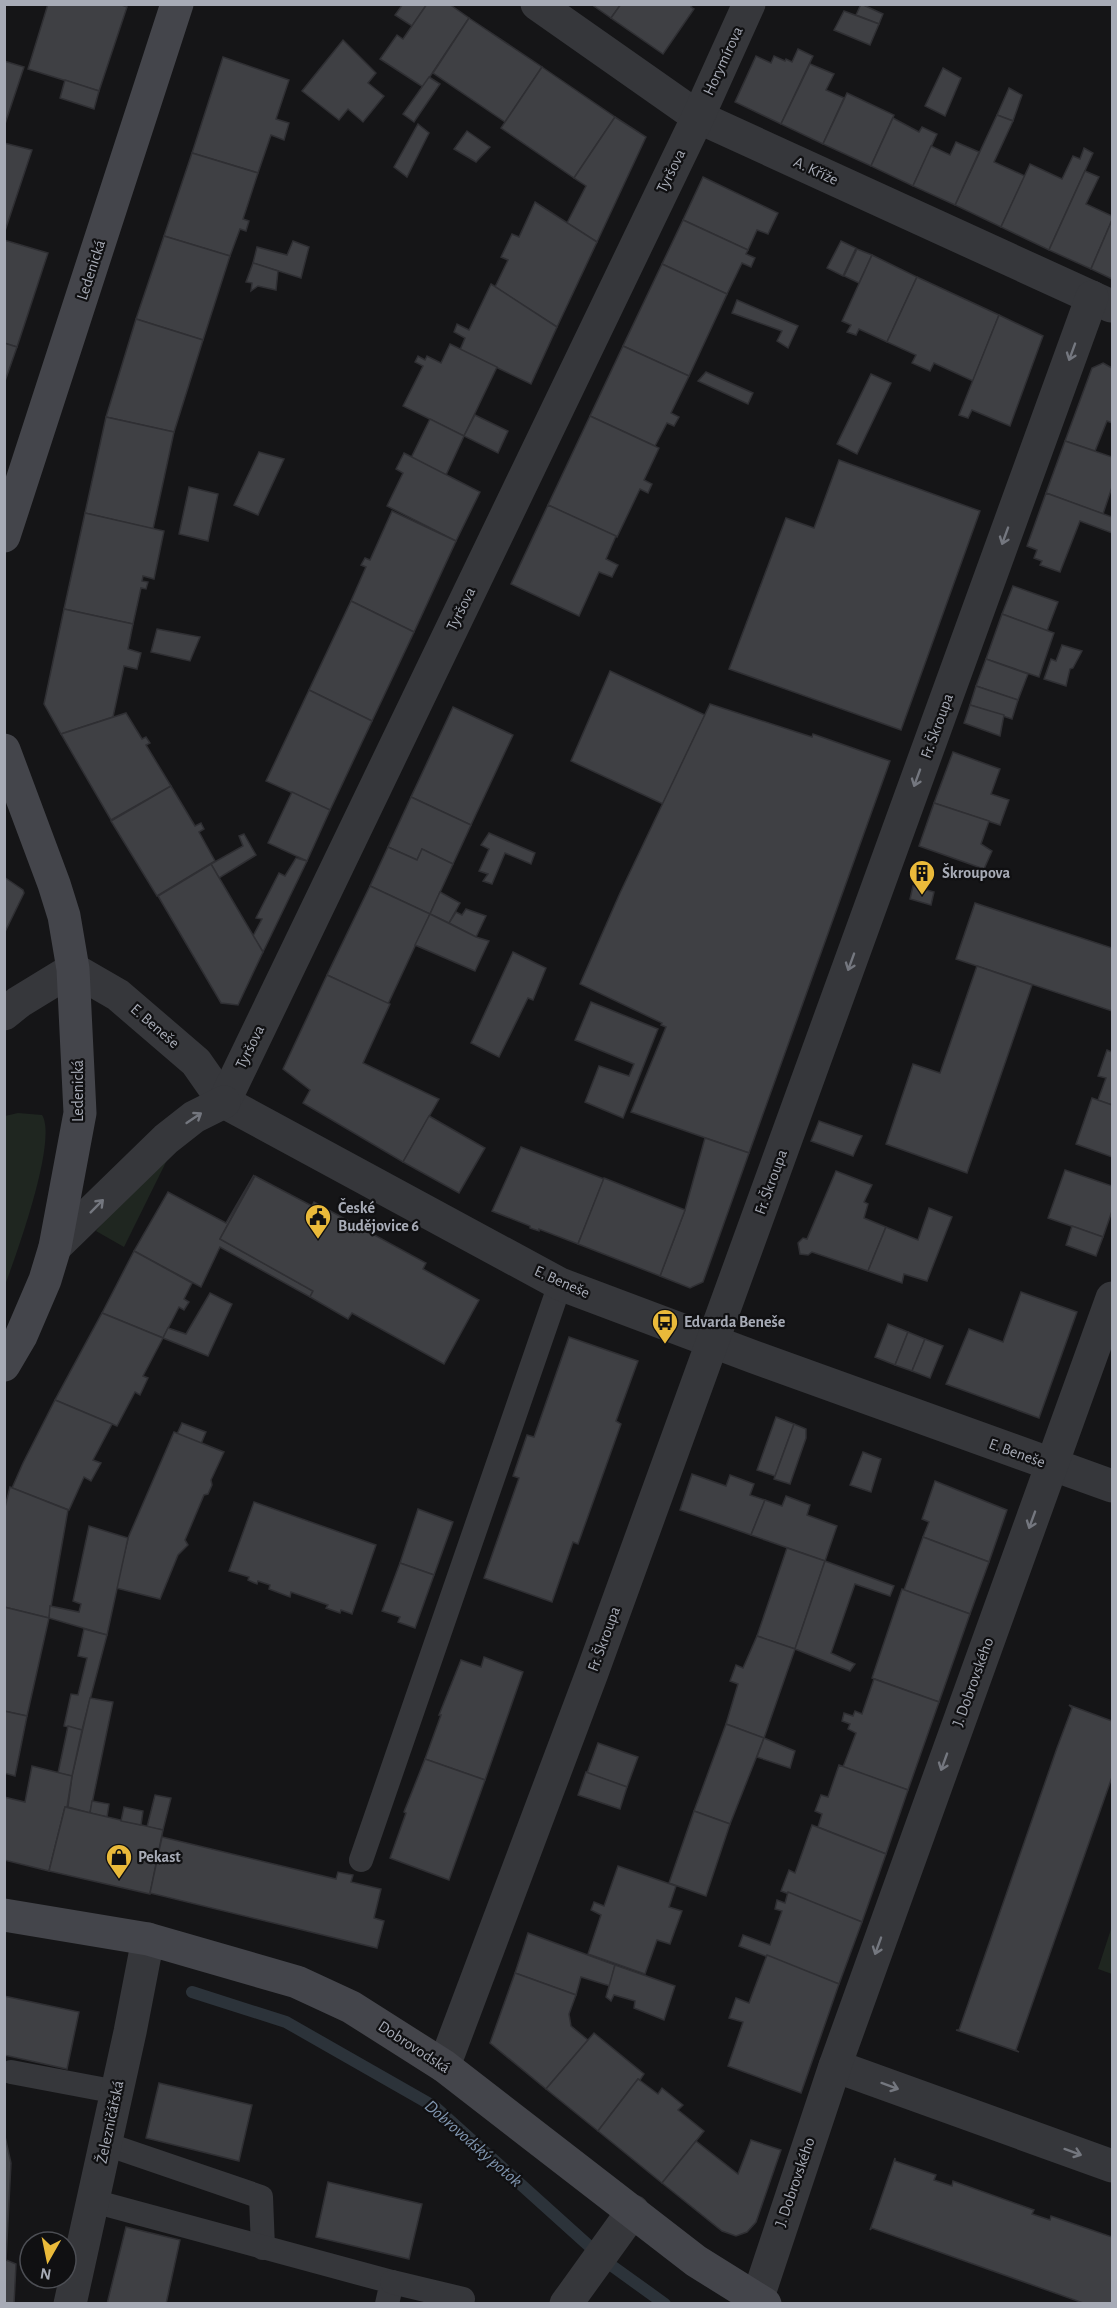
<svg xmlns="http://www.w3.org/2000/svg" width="1117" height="2308" viewBox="0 0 1117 2308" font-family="'Alegreya Sans',sans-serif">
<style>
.green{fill:#1f2620}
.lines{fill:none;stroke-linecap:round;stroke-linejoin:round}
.stream{stroke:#2c333a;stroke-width:12}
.building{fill:#3f4044;stroke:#2f2f33;stroke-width:1.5}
.lane{stroke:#36373b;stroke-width:24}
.street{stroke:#36373b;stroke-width:33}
.secondary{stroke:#44454b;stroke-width:33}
.oneway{stroke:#74777f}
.labels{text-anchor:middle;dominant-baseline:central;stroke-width:4.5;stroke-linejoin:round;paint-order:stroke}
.street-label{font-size:16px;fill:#a7abb6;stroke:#101012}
.poi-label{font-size:16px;font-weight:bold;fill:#a7abb6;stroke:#101012;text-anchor:start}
.water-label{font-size:18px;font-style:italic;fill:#8096b0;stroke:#101012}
</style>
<rect width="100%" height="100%" fill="#151517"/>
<g class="green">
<path d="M18 1113 42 1115C58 1140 16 1255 5 1285V1116Z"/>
<path d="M167 1160 124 1247 96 1231 112 1212Z"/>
<path d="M1112 1926V1974L1098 1969Z"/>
</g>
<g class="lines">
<path class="stream" d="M192 1992 286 2022 435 2107 608 2263 665 2304"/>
</g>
<g class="building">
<path d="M48 4H119L127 7 99 91 28 69Z"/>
<path d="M403 4H427L412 26 395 15Z"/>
<path d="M427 4H449L469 18 423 87 380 59 397 35 403 39Z"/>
<path d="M591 4H621L611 18Z"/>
<path d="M621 4H693L691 7 694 9 663 54 611 18Z"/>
<path d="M861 4 883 14 879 24 856 15Z"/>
<path d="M844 11 879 24 870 45 834 30Z"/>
<path d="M469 18 542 67 505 122 433 73Z"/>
<path d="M343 40 376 73 368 83 384 96 363 122 348 109 339 120 302 91Z"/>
<path d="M798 49 813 56 781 124 735 102 756 56 771 63 774 56 785 61 786 59 792 62Z"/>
<path d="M223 57 289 80 276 119 289 123 284 140 271 135 258 173 192 153Z"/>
<path d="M4 61 24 67 4 127Z"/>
<path d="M810 64 834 74 826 90 844 98 823 144 781 124Z"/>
<path d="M542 67 615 117 574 178 501 128Z"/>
<path d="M943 68 961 78 945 116 925 106Z"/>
<path d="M429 77 440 84 414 122 403 114Z"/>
<path d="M65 80 99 91 94 109 60 98Z"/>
<path d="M1009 88 1022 95 1013 121 997 115Z"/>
<path d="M847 93 894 115 871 166 823 144Z"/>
<path d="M997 115 1013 121 994 162 1025 176 1001 227 955 205Z"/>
<path d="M615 117 646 137 597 242 567 223 586 186 574 178Z"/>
<path d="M893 118 919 132 922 127 937 134 913 186 871 166Z"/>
<path d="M418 124 429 133 407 177 394 167Z"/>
<path d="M467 131 490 147 476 162 454 149Z"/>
<path d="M956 142 979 152 955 205 913 186 931 146 950 155Z"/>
<path d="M4 143 32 150 4 234Z"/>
<path d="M1084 148 1093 153 1049 250 1001 227 1030 164 1062 179 1073 156 1080 159Z"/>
<path d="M192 153 258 173 243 219 249 221 246 231 240 229 230 256 164 236Z"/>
<path d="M1085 171 1099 177 1086 204 1112 216V220L1091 269 1049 250Z"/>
<path d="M703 177 778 213 768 234 757 230 748 250 683 220Z"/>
<path d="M535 202 597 242 557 327 495 287 508 260 501 257 512 234 519 237Z"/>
<path d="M683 220 748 250 746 254 755 258 751 267 742 263 727 294 662 264Z"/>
<path d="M1112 220V279L1091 269Z"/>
<path d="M164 236 230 256 203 340 136 319Z"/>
<path d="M4 240 48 253 17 347 4 343Z"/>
<path d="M293 241 309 247 301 278 253 263 257 247 287 255Z"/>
<path d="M841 241 856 248 843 276 827 268Z"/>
<path d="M857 249 872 255 859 283 844 276Z"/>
<path d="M872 255 917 277 887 342 859 329 856 335 847 332 851 325 842 321Z"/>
<path d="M253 263 278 271 276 290 258 286 251 291 252 283 246 282Z"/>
<path d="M662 264 727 294 689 376 623 346Z"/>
<path d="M917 277 999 315 973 381 934 363 930 371 912 363 916 355 887 342Z"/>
<path d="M491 284 557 327 531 384 460 350 465 338 454 332 457 324 469 330Z"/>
<path d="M737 300 798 326 788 348 777 341 782 331 732 313Z"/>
<path d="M999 315 1043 336 1010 426 972 410 968 418 959 415Z"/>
<path d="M136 319 203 340 174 432 106 417Z"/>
<path d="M4 343 17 347 4 384Z"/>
<path d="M450 344 497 367 464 436 403 406 423 366 415 362 418 356 425 360 427 356 441 363Z"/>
<path d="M623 346 689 376 671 413 679 417 674 426 667 423 655 446 590 416Z"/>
<path d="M1103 363 1112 368V423L1107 421 1095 451 1065 441 1092 368Z"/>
<path d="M706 372 753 393 748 404 698 381Z"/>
<path d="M871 374 891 383 857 454 837 444Z"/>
<path d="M475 415 508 431 498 453 464 436Z"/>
<path d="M590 416 659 448 644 480 652 484 648 493 640 489 617 537 548 505Z"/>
<path d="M106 417 174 432 153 529 85 513Z"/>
<path d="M430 419 464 436 446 475 411 458Z"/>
<path d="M1065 441 1112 457V487L1103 514 1046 493Z"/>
<path d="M259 452 284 459 258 515 234 505Z"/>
<path d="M404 453 480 492 456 541 387 506 403 473 396 469Z"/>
<path d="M839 460 980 511 901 730 729 669 786 518 814 528Z"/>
<path d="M189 487 218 494 208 541 179 534Z"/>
<path d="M1046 493 1112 517V533L1080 521 1060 572 1040 565 1042 561 1034 558 1037 550 1027 546Z"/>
<path d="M548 505 616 536 606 559 618 565 612 577 599 572 579 616 511 584Z"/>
<path d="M392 511 456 541 414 632 351 601 366 567 361 565 365 558 370 560Z"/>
<path d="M85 513 164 531 154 579 143 576 142 581 148 582 146 589 141 588 133 624 64 609Z"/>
<path d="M1013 586 1058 602 1047 631 1002 614Z"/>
<path d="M351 601 414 632 372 721 309 690Z"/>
<path d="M64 609 133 624 128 649 141 653 137 669 124 666 113 717 61 734 44 704Z"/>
<path d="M1002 614 1054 633 1039 677 986 659Z"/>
<path d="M157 629 200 637 190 661 151 652Z"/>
<path d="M1062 645 1082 651 1073 668 1070 669 1066 686 1044 679 1051 659 1056 661Z"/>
<path d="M986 659 1028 674 1018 700 976 686Z"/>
<path d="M610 671 705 715 663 804 571 761Z"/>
<path d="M976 686 1018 700 1012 719 970 705Z"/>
<path d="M309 690 372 721 330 810 266 781Z"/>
<path d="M710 704 812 737 813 734 890 761 749 1153 631 1112 666 1027 661 1025 662 1023 580 984 620 893Z"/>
<path d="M970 705 1004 715 1000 736 964 723Z"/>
<path d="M453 707 513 735 471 825 411 797Z"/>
<path d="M126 713 142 739 146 737 150 743 146 745 171 786 111 820 61 734Z"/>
<path d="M953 752 1000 769 991 794 1009 800 1000 825 934 803Z"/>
<path d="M171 786 195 826 201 823 204 829 199 832 215 861 157 896 111 821Z"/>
<path d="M292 792 330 810 307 861 268 843Z"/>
<path d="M411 797 471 825 453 864 422 849 417 860 388 847Z"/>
<path d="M934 803 989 821 981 844 992 851 984 869 919 846Z"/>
<path d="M489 833 535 853 531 864 505 853 492 884 483 881 488 874 479 871 489 849 481 845Z"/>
<path d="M244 834 256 855 219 878 211 864 243 846 239 836Z"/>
<path d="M388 847 417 860 422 849 453 864 430 914 370 886Z"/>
<path d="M296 858 307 861 263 952 253 936 262 919 256 918 279 873 285 876Z"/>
<path d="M211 864 263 952 238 1005 221 1003 158 896Z"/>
<path d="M4 877 23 890 24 893 4 934Z"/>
<path d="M370 886 430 914 388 1004 327 975Z"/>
<path d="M913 886 934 892 931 905 910 899Z"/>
<path d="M440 892 460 903 449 923 430 914Z"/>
<path d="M975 903 1112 948V1011L956 959Z"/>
<path d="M466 909 486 916 476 937 449 923 456 912 462 915Z"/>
<path d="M430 914 476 937 489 941 475 971 415 945Z"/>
<path d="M513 952 546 968 533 1000 528 998 499 1057 471 1043Z"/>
<path d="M977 966 1032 985 967 1173 886 1144 913 1064 940 1073Z"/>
<path d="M327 975 390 1004 363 1063 439 1099 403 1162 303 1103 310 1090 283 1069Z"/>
<path d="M591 1002 658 1029 623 1118 585 1102 599 1066 629 1076 634 1064 575 1040Z"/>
<path d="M1107 1050 1112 1052V1105L1098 1100 1106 1078 1098 1076Z"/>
<path d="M1092 1098 1112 1105V1157L1076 1144Z"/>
<path d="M429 1116 485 1148 459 1193 403 1162Z"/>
<path d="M819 1121 862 1136 853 1156 811 1141Z"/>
<path d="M705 1138 749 1153 703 1282 690 1288 660 1276 685 1210Z"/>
<path d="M521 1147 604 1179 578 1244 539 1229V1231L530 1228V1226L492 1211Z"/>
<path d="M1065 1170 1112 1186V1211L1103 1237 1048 1218Z"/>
<path d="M836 1171 872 1185 864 1202 868 1204 864 1218 886 1227 868 1271 812 1252 808 1255 800 1254 798 1243 803 1238 807 1239Z"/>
<path d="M254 1175 220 1239 313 1291 310 1297 220 1247 201 1287 134 1251 168 1192 226 1223Z"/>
<path d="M255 1176 312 1206 314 1202 426 1263 423 1269 479 1300 444 1364 352 1313 348 1319 310 1297 313 1291 220 1239Z"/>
<path d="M604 1178 685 1210 660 1276 578 1244Z"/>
<path d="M929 1208 952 1217 927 1281 904 1274 902 1283 868 1271 886 1227 918 1240Z"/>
<path d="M1072 1226 1103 1237 1096 1256 1066 1245Z"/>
<path d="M134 1251 192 1283 184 1299 189 1302 184 1310 179 1307 163 1338 102 1313Z"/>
<path d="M1021 1292 1077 1312 1039 1418 946 1384 969 1329 1003 1342Z"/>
<path d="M210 1293 232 1304 208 1356 163 1338 168 1328 186 1334Z"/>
<path d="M102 1313 163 1338 143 1376 148 1378 140 1395 135 1392 117 1426 55 1400Z"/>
<path d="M888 1324 908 1332 895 1365 875 1357Z"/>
<path d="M908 1332 925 1339 912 1371 895 1365Z"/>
<path d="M569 1337 638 1361 616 1421 621 1424 578 1544 573 1542 552 1602 484 1578 519 1478 513 1476 527 1435 534 1437Z"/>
<path d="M925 1339 943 1346 930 1378 912 1371Z"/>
<path d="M55 1400 112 1424 93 1460 101 1463 91 1481 84 1477 69 1510 12 1488 23 1463Z"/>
<path d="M776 1417 794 1424 775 1476 757 1470Z"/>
<path d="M182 1423 206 1432 201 1444 177 1434Z"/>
<path d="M794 1424 806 1429V1438L790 1484 774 1479Z"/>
<path d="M174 1432 224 1452 211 1480 212 1485 208 1494 204 1495 185 1540 188 1545 178 1555 160 1599 116 1588 128 1538Z"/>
<path d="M863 1452 881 1459 871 1492 850 1485Z"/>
<path d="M692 1474 726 1486 730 1475 754 1484 750 1495 765 1500 751 1535 680 1510Z"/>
<path d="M935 1481 1007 1510 989 1562 923 1537 929 1522 922 1519Z"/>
<path d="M10 1487 68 1510 49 1618 4 1607V1511Z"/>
<path d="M786 1496 810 1505 807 1515 837 1526 825 1561 751 1535 765 1500 782 1506Z"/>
<path d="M254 1502 376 1545 352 1614 341 1610 340 1613 326 1608 328 1605 291 1592 290 1597 269 1589 270 1585 258 1581 257 1584 248 1580 249 1577 229 1571Z"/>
<path d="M418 1509 453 1522 434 1575 400 1563Z"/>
<path d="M89 1526 128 1538 107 1635 49 1618 50 1606 79 1612 81 1604 73 1601Z"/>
<path d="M923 1537 989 1562 970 1614 904 1590Z"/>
<path d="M787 1548 825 1561 795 1649 757 1636Z"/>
<path d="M825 1561 894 1586 890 1596 855 1584 831 1653 855 1664 850 1671 795 1649Z"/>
<path d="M400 1563 434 1575 415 1628 398 1622 400 1617 382 1611Z"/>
<path d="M902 1589 970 1614 939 1702 872 1678Z"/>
<path d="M4 1607 49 1618 27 1716 4 1711Z"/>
<path d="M84 1629 107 1635 82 1730 64 1726 71 1694 78 1695 87 1658 78 1656Z"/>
<path d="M757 1636 795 1649 764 1738 726 1724 738 1684 730 1681 736 1665 743 1668Z"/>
<path d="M484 1657 523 1672 485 1780 425 1759 441 1715H439L461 1660 481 1667Z"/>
<path d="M874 1679 939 1702 908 1790 843 1767 856 1733 848 1729 850 1724 842 1721 844 1713 853 1716 855 1711 862 1714Z"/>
<path d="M90 1698 113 1702 90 1813 68 1807 72 1776Z"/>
<path d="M1069 1705 1112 1721V1777L1016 2050 1019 2052 956 2030H959L1057 1748 1072 1708Z"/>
<path d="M4 1711 27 1716 15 1776 4 1773Z"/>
<path d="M726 1724 764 1738 730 1824 694 1811Z"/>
<path d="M68 1726 82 1730 72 1776 58 1773Z"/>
<path d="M764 1738 795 1751 790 1768 757 1757Z"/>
<path d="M598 1743 638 1757 627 1787 587 1773Z"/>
<path d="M425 1759 485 1780 449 1880 390 1858 406 1813 404 1812Z"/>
<path d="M839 1765 908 1790 886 1854 818 1827 822 1814 815 1811 821 1795 828 1797Z"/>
<path d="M32 1766 72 1776 67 1807H65L49 1871 4 1860V1797L25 1802Z"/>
<path d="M586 1772 627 1787 620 1809 578 1795Z"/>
<path d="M155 1795 171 1798 163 1830 147 1827Z"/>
<path d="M92 1801 109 1804 107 1817 90 1813Z"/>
<path d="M65 1807 163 1830 150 1894 49 1871Z"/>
<path d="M124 1807 143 1811 141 1825 121 1821Z"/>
<path d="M694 1811 730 1824 706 1896 669 1883Z"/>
<path d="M812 1825 886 1854 862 1922 781 1891 789 1870 795 1873Z"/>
<path d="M162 1837 336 1879 338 1872 353 1875 351 1882 381 1889 374 1918 384 1921 377 1948 150 1893Z"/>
<path d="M618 1866 676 1886 669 1907 682 1911 670 1944 657 1940 645 1974 588 1954 601 1915 591 1910 594 1902 604 1906Z"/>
<path d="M788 1892 862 1922 839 1984 739 1946 743 1935 770 1945 782 1911 775 1909 777 1900 785 1903Z"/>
<path d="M528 1933 615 1965 610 1986 581 1977 576 1995 515 1973Z"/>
<path d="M767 1955 839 1984 801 2093 728 2066 743 2022 729 2018 736 1998 749 2003Z"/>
<path d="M615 1965 675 1986 664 2020 634 2008 635 2001 614 1995 611 2001 606 1997Z"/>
<path d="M515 1973 576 1995 569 2014 571 2026 588 2040 546 2089 490 2043Z"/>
<path d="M4 1996 79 2012 67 2069 4 2055Z"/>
<path d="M594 2033 644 2074 640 2080 638 2079 598 2131 546 2089Z"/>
<path d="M638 2079 658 2094 662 2088 683 2105 678 2110 704 2131 662 2183 598 2131Z"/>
<path d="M159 2083 252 2105 239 2161 146 2138Z"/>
<path d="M4 2132 11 2163 6 2260 16 2264 14 2304H4Z"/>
<path d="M751 2140 781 2150 756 2222 747 2232 736 2236 722 2231 662 2183 696 2141 738 2174Z"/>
<path d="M895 2158V2161L936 2175 934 2180 952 2186 953 2181 1034 2210 1032 2214 1050 2220 1051 2216 1112 2237V2304H1086L872 2228 870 2230Z"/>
<path d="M328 2182 422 2204 409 2259 316 2237Z"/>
<path d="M126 2227 180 2240 166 2304H107Z"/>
</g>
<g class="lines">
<g class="lane">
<path d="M361 1860 560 1284"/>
<path d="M11 2072 117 2092"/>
<path d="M106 2144 261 2197 263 2248"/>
<path d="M93 2201 392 2282 387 2304"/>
<path d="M392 2282 463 2299"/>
</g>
<g class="street">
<path d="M537 4 698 117 1111 306"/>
<path d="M4 1014 19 1002 73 969 118 995 196 1062 224 1102 560 1284 754 1357 1112 1486"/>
<path d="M224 1102 698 117 749 4"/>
<path d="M55 1247 166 1139 194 1117 224 1102"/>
<path d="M444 2066 592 1673 1092 297"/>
<path d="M835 2066 1112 2166"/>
<path d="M757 2300 835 2066 1112 1298"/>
<path d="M70 2304 130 2032 148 1939"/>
<path d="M566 2304 633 2211"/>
</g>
<g class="secondary">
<path d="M4 536 177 4"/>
<path d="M4 750 54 884 64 916 73 969 80 1113 55 1247 45 1280 21 1336 4 1365"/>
<path d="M4 1915 148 1939 297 1982 351 2007 444 2066 696 2261 765 2304"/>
</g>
</g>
<defs><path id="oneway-shaft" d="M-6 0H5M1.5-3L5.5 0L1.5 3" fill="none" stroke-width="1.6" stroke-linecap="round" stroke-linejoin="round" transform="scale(1.5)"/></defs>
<g class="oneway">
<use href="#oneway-shaft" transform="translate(1072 352) rotate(110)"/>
<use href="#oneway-shaft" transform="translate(1005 536) rotate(110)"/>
<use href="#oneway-shaft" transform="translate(917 778) rotate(110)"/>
<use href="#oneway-shaft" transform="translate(851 962) rotate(110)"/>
<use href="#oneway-shaft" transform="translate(194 1118) rotate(-34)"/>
<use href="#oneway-shaft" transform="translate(97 1206) rotate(-45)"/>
<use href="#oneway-shaft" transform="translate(1032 1520) rotate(110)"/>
<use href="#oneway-shaft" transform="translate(944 1762) rotate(110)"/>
<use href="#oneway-shaft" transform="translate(878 1946) rotate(110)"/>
<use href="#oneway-shaft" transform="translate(890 2086) rotate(20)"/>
<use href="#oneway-shaft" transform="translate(1073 2152) rotate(20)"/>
</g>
<defs>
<g id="building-pin" transform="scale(1.35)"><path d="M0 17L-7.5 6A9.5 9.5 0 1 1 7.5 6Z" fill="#eaba3a" stroke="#101012"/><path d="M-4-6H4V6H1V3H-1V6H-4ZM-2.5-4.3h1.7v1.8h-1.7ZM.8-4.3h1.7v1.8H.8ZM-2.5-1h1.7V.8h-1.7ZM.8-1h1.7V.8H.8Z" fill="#111"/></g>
<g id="civic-pin" transform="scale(1.35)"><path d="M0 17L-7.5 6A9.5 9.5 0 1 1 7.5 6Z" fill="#eaba3a" stroke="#101012"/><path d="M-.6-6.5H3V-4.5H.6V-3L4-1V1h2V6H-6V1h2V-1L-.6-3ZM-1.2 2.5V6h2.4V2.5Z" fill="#111"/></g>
<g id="bus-pin" transform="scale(1.35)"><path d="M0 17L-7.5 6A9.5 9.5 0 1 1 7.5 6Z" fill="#eaba3a" stroke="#101012"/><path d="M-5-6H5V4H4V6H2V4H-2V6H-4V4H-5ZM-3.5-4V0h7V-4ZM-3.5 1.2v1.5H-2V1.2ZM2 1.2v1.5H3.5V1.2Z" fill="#111"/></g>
<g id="shop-pin" transform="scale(1.35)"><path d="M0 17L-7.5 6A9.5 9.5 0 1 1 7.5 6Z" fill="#eaba3a" stroke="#101012"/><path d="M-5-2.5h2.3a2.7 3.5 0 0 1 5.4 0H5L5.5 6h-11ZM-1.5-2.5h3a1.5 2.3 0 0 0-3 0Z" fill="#111"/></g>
</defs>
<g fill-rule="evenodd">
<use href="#building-pin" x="922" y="873"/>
<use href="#civic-pin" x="318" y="1217"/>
<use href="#bus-pin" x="665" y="1322"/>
<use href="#shop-pin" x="119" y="1857"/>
</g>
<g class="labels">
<g class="street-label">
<text transform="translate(723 61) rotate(-65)">Horymírova</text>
<text transform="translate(671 171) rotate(-64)">Tyršova</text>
<text transform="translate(816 171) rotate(25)">A. Kříže</text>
<text transform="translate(91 270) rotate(-72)">Ledenická</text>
<text transform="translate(461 609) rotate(-64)">Tyršova</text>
<text transform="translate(937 726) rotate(-70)">Fr. Škroupa</text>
<text transform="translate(155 1026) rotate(41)">E. Beneše</text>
<text transform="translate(250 1047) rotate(-64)">Tyršova</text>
<text transform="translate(78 1091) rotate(-90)">Ledenická</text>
<text transform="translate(771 1182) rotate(-70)">Fr. Škroupa</text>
<text transform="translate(562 1282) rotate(24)">E. Beneše</text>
<text transform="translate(1017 1453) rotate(20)">E. Beneše</text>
<text transform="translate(604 1639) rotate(-70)">Fr. Škroupa</text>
<text transform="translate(973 1682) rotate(-70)">J. Dobrovského</text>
<text transform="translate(414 2047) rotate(33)">Dobrovodská</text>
<text transform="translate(110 2122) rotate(-78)">Železničářská</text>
<text transform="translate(795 2182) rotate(-71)">J. Dobrovského</text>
</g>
<g class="poi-label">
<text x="942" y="873">Škroupova</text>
<text x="338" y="1208">České<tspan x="338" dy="18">Budějovice 6</tspan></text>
<text x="684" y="1322">Edvarda Beneše</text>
<text x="138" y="1857">Pekast</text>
</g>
<g class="water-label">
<text transform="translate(473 2144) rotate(41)">Dobrovodský potok</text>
</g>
</g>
<rect width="1117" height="2308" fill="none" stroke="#a7abb6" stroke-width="12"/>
<g transform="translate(48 2260) rotate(189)"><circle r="28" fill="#101012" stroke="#4c4e54" stroke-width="1.5"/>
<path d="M0-4.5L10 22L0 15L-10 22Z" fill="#eaba3a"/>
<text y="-9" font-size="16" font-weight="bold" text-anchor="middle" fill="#a7abb6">N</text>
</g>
</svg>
